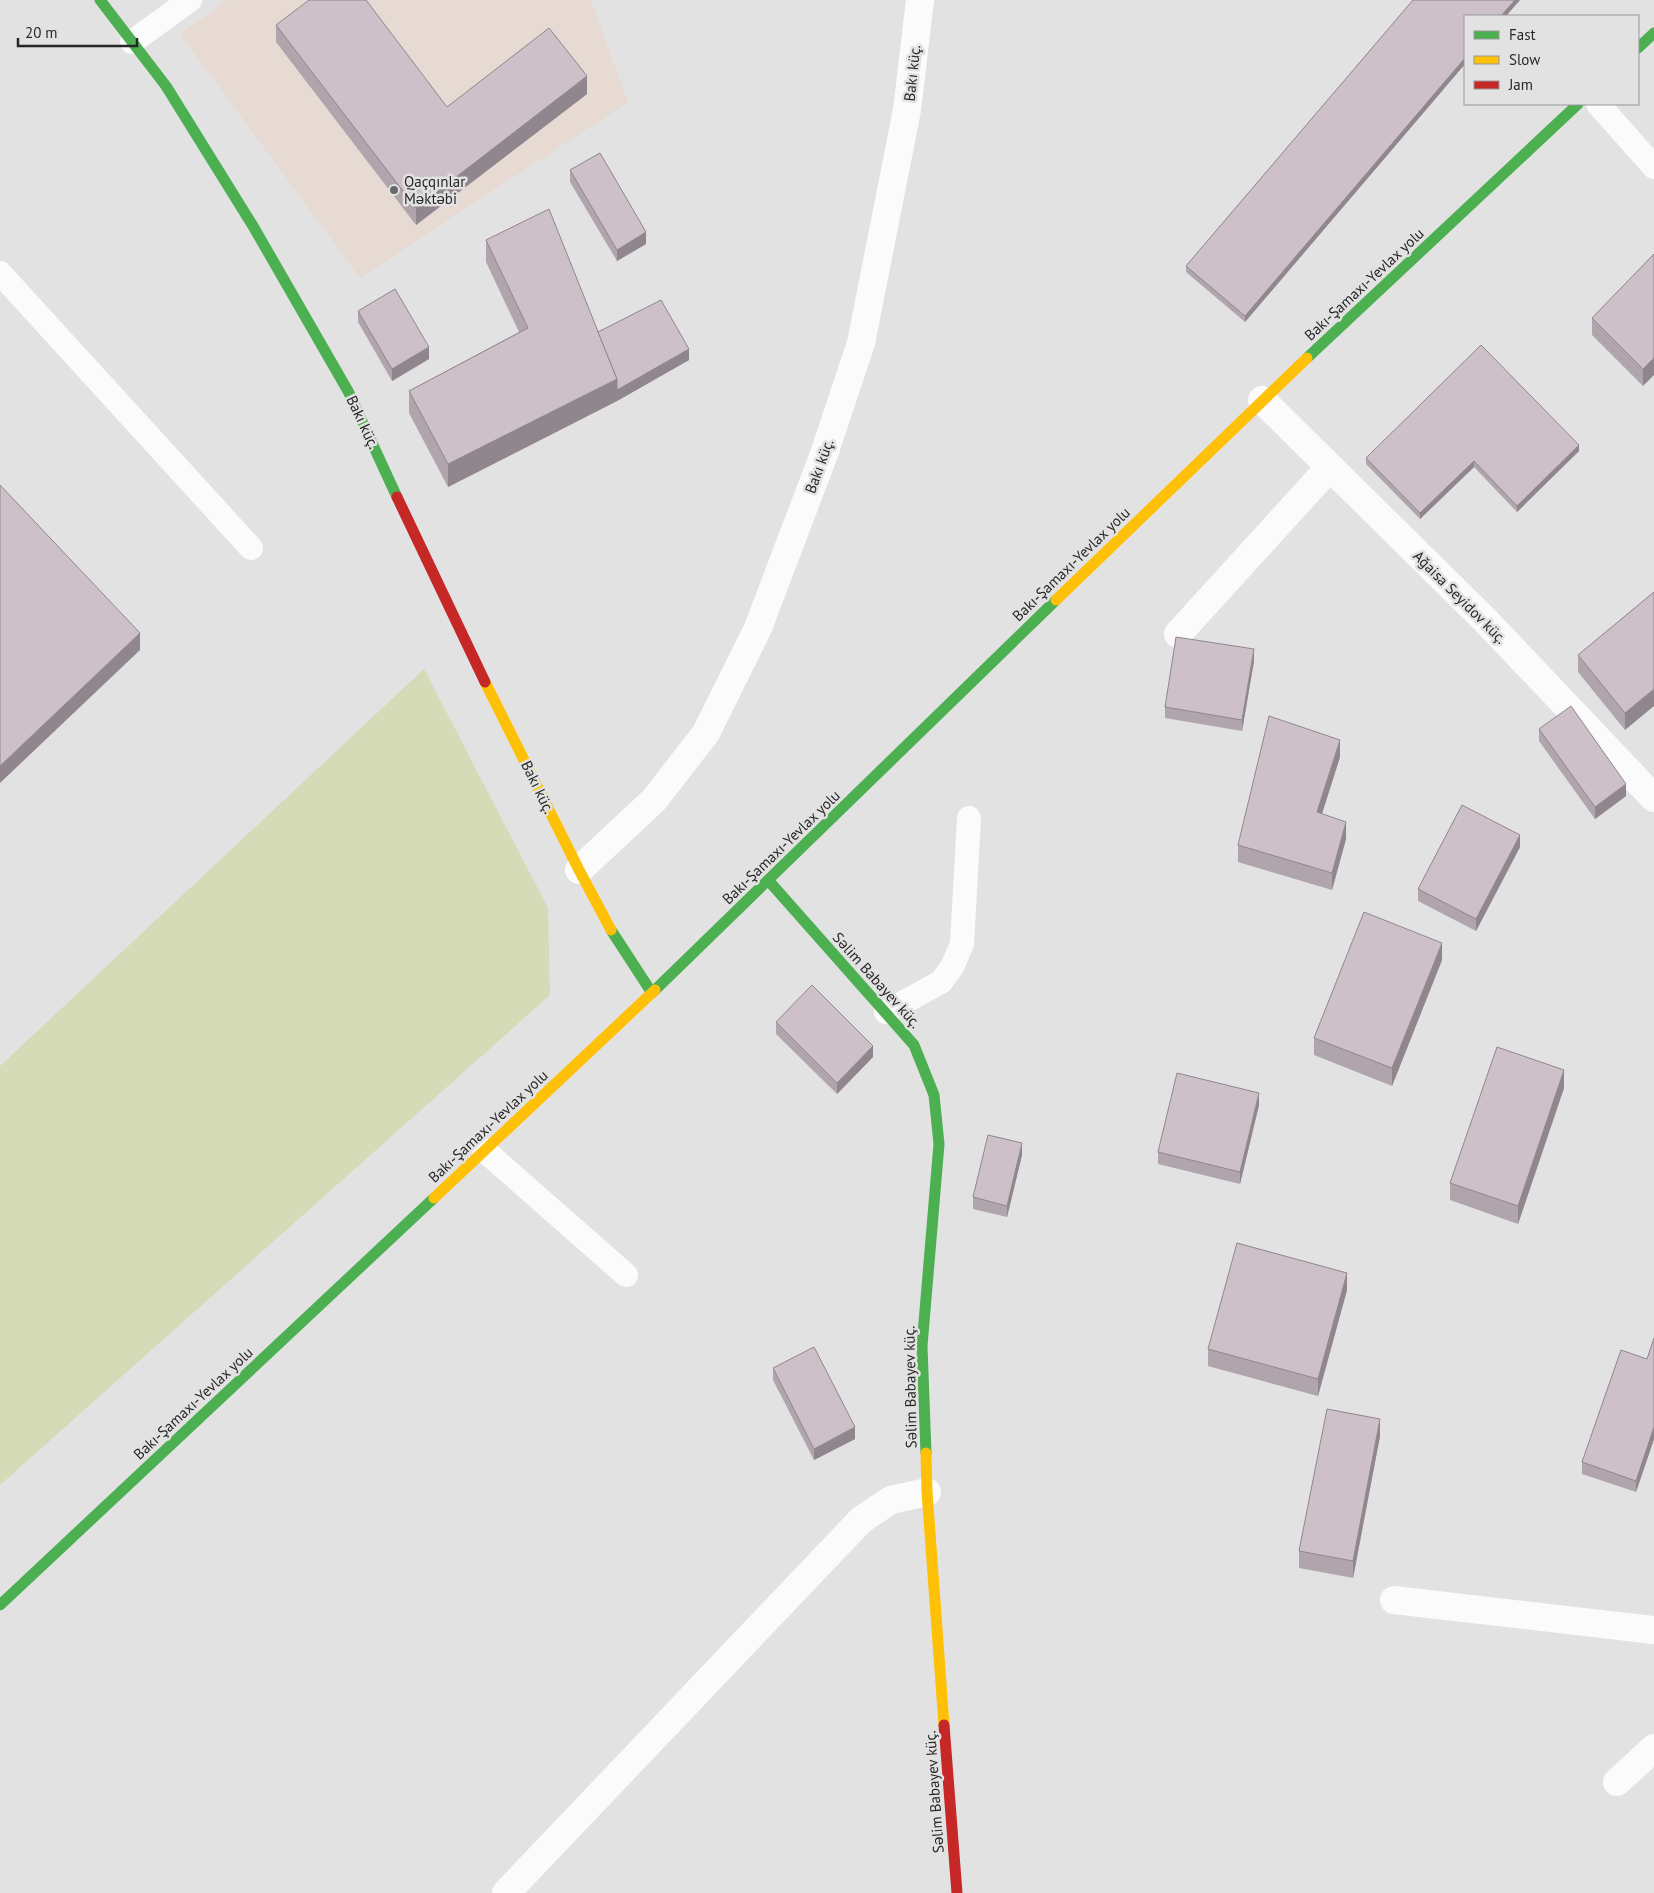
<svg xmlns="http://www.w3.org/2000/svg" width="1654" height="1893" viewBox="0 0 1654 1893" font-family="'PT Sans',sans-serif">
<style>
.education{fill:#e6dad3}
.green{fill:#d5dbb6}
.lines{fill:none;stroke-linecap:round;stroke-linejoin:round}
.lane{stroke:#fbfbfb;stroke-width:24}
.street{stroke:#fbfbfb;stroke-width:28}
.fast{stroke:#4caf50;stroke-width:11}
.slow{stroke:#ffc107;stroke-width:11}
.jam{stroke:#c62828;stroke-width:11}
.wall{fill:#b1a5ad}
.shaded-wall{fill:#90868d}
.building{fill:#cec0c9;stroke:#90868d}
.poi-dot{fill:#686869;stroke:#e2e2e3;stroke-width:2}
.labels{text-anchor:middle;dominant-baseline:central;stroke-width:5;stroke-linejoin:round;paint-order:stroke}
.street-label{font-size:15px;fill:#272727;stroke:#e2e2e3}
.poi-label{font-size:15px;fill:#272727;stroke:#e2e2e3;text-anchor:start}
</style>
<rect width="100%" height="100%" fill="#e2e2e3"/>
<path class="education" d="M227 0H591L628 102 360 278 180 34Z"/>
<path class="green" d="M424 669 548 908 550 995 0 1485V1066Z"/>
<g class="lines">
<g class="lane">
<path d="M132 42 190 0"/>
<path d="M1598 104 1654 167"/>
<path d="M0 273 251 548"/>
<path d="M886 1012 941 982 952 967 962 944 969 818"/>
<path d="M484 1150 626 1275"/>
</g>
<g class="street">
<path d="M1262 400 1486 621 1654 798"/>
<path d="M1178 634 1330 467"/>
<path d="M579 870 654 800 706 733 758 628 824 454 861 343 907 110 920 0"/>
<path d="M1394 1600 1654 1630"/>
<path d="M1617 1782 1654 1748"/>
<path d="M506 1893 861 1520 891 1500 927 1492"/>
</g>
<g class="fast">
<path d="M100 0 166 86 253 226 348 391 397 497"/>
<path d="M1638 48 1654 33"/>
<path d="M1307 358 1578 104"/>
<path d="M768 880 914 1045 934 1095 939 1144 922 1346 926 1453"/>
<path d="M611 930 652 993"/>
<path d="M655 990 1056 600"/>
<path d="M0 1605 434 1198"/>
</g>
<g class="slow">
<path d="M1056 600 1307 358"/>
<path d="M485 682 579 870 611 930"/>
<path d="M434 1198 655 990"/>
<path d="M926 1453 927 1492 944 1725"/>
</g>
<g class="jam">
<path d="M397 497 485 682"/>
<path d="M944 1725 957 1893"/>
</g>
</g>
<g class="wall">
<path d="M1413 0H1520L1506 16H1465V64L1245 322 1186 272V266Z"/>
<path d="M276 25 447 107 587 94 416 225 276 42Z"/>
<path d="M570 170 646 244 617 261 570 182Z"/>
<path d="M486 240 598 332 689 360 617 401 448 487 409 413V391L519 332 486 262Z"/>
<path d="M1654 254 1643 386 1592 335V318Z"/>
<path d="M358 311 429 359 392 381 358 322Z"/>
<path d="M1579 451 1517 512 1474 467 1420 519 1366 464V458Z"/>
<path d="M1654 592 1625 730 1578 672V655Z"/>
<path d="M1254 661 1242 731 1165 718V707Z"/>
<path d="M1539 729 1626 796 1595 819 1539 741Z"/>
<path d="M1340 757 1322 814 1346 839 1332 890 1238 862V845Z"/>
<path d="M1520 847 1476 931 1418 901V889Z"/>
<path d="M1442 960 1392 1086 1314 1055V1038Z"/>
<path d="M776 1022 873 1057 837 1094 776 1034Z"/>
<path d="M1564 1088 1518 1224 1450 1200V1183Z"/>
<path d="M1259 1105 1240 1184 1158 1164V1152Z"/>
<path d="M1022 1155 1007 1217 973 1209V1197Z"/>
<path d="M1347 1290 1318 1396 1208 1366V1349Z"/>
<path d="M1654 1338V1439L1636 1492 1582 1474V1462L1647 1359Z"/>
<path d="M773 1368 855 1439 814 1460 773 1380Z"/>
<path d="M1380 1436 1353 1578 1299 1568V1551Z"/>
</g>
<g class="shaded-wall">
<path d="M1515 0H1520L1506 16H1501Z"/>
<path d="M1465 58V64L1245 322V316Z"/>
<path d="M587 76V94L416 225V208Z"/>
<path d="M646 232V244L617 261V250Z"/>
<path d="M429 347V359L392 381V369Z"/>
<path d="M689 349V360L617 401 448 487V464L617 379Z"/>
<path d="M1654 358V375L1643 386V369Z"/>
<path d="M1579 445V451L1517 512V506Z"/>
<path d="M1474 461V467L1420 519V513Z"/>
<path d="M140 633V650L0 783V766Z"/>
<path d="M1254 649V661L1242 731V720Z"/>
<path d="M1654 689V706L1625 730V713Z"/>
<path d="M1340 740V757L1317 829V812Z"/>
<path d="M1626 784V796L1595 819V807Z"/>
<path d="M1346 822V839L1332 890V873Z"/>
<path d="M1520 835V847L1476 931V919Z"/>
<path d="M1442 943V960L1392 1086V1068Z"/>
<path d="M873 1046V1057L837 1094V1083Z"/>
<path d="M1564 1070V1088L1518 1224V1206Z"/>
<path d="M1259 1093V1105L1240 1184V1172Z"/>
<path d="M1022 1143V1155L1007 1217V1206Z"/>
<path d="M1347 1273V1290L1318 1396V1379Z"/>
<path d="M1380 1419V1436L1353 1578V1561Z"/>
<path d="M855 1427V1439L814 1460V1449Z"/>
<path d="M1654 1427V1439L1636 1492V1481Z"/>
</g>
<g class="building">
<path d="M309 0H366L447 107 549 28 587 76 416 208 276 25Z"/>
<path d="M1413 0H1515L1501 16H1465V58L1245 316 1186 266Z"/>
<path d="M600 153 646 232 617 250 570 170Z"/>
<path d="M549 209 617 379 448 464 409 391 528 328 486 240Z"/>
<path d="M1654 254V358L1643 369 1592 318Z"/>
<path d="M395 289 429 347 392 369 358 311Z"/>
<path d="M661 300 689 349 617 390V379L598 332Z"/>
<path d="M1481 345 1579 445 1517 506 1474 461 1420 513 1366 458Z"/>
<path d="M0 485 140 633 0 766Z"/>
<path d="M1654 592V689L1625 713 1578 655Z"/>
<path d="M1176 637 1254 649 1242 720 1165 707Z"/>
<path d="M1571 706 1626 784 1595 807 1539 729Z"/>
<path d="M1269 716 1340 740 1317 812 1346 822 1332 873 1238 845Z"/>
<path d="M1462 805 1520 835 1476 919 1418 889Z"/>
<path d="M1364 912 1442 943 1392 1068 1314 1038Z"/>
<path d="M812 985 873 1046 837 1083 776 1022Z"/>
<path d="M1497 1047 1564 1070 1518 1206 1450 1183Z"/>
<path d="M1177 1073 1259 1093 1240 1172 1158 1152Z"/>
<path d="M988 1135 1022 1143 1007 1206 973 1197Z"/>
<path d="M1237 1243 1347 1273 1318 1379 1208 1349Z"/>
<path d="M1654 1338V1427L1636 1481 1582 1462 1621 1350 1647 1359Z"/>
<path d="M814 1347 855 1427 814 1449 773 1368Z"/>
<path d="M1327 1409 1380 1419 1353 1561 1299 1551Z"/>
</g>
<circle class="poi-dot" cx="394" cy="190" r="5"/>
<g class="labels">
<g class="street-label">
<text transform="translate(912 73) rotate(-84)">Bakı küç.</text>
<text transform="translate(1364 284) rotate(-43)">Bakı-Şamaxı-Yevlax yolu</text>
<text transform="translate(363 422) rotate(65)">Bakı küç.</text>
<text transform="translate(819 466) rotate(-70)">Bakı küç.</text>
<text transform="translate(1071 564) rotate(-44)">Bakı-Şamaxı-Yevlax yolu</text>
<text transform="translate(1460 597) rotate(45)">Ağaisa Seyidov küç.</text>
<text transform="translate(538 787) rotate(64)">Bakı küç.</text>
<text transform="translate(781 847) rotate(-44)">Bakı-Şamaxı-Yevlax yolu</text>
<text transform="translate(877 980) rotate(48)">Səlim Babayev küç.</text>
<text transform="translate(488 1126) rotate(-43)">Bakı-Şamaxı-Yevlax yolu</text>
<text transform="translate(910 1387) rotate(-91)">Səlim Babayev küç.</text>
<text transform="translate(193 1403) rotate(-43)">Bakı-Şamaxı-Yevlax yolu</text>
<text transform="translate(934 1792) rotate(-94)">Səlim Babayev küç.</text>
</g>
<g class="poi-label">
<text x="404" y="181">Qaçqınlar<tspan x="404" dy="17">Məktəbi</tspan></text>
</g>
</g>
<rect x="1464" y="15" width="175" height="90" fill="#e2e2e3" stroke="#979798"/>
<rect x="1474" y="31" width="25" height="8" fill="#4caf50" stroke="#979798"/>
<text x="1509" y="40" font-size="15" fill="#272727">Fast</text>
<rect x="1474" y="56" width="25" height="8" fill="#ffc107" stroke="#979798"/>
<text x="1509" y="65" font-size="15" fill="#272727">Slow</text>
<rect x="1474" y="81" width="25" height="8" fill="#c62828" stroke="#979798"/>
<text x="1509" y="90" font-size="15" fill="#272727">Jam</text>
<path d="M18 38v8h119v-8" fill="none" stroke="#272727" stroke-width="2.5"/>
<text x="25" y="38" font-size="15" fill="#272727" stroke="#e2e2e3" stroke-width="4" paint-order="stroke">20 m</text>
</svg>
